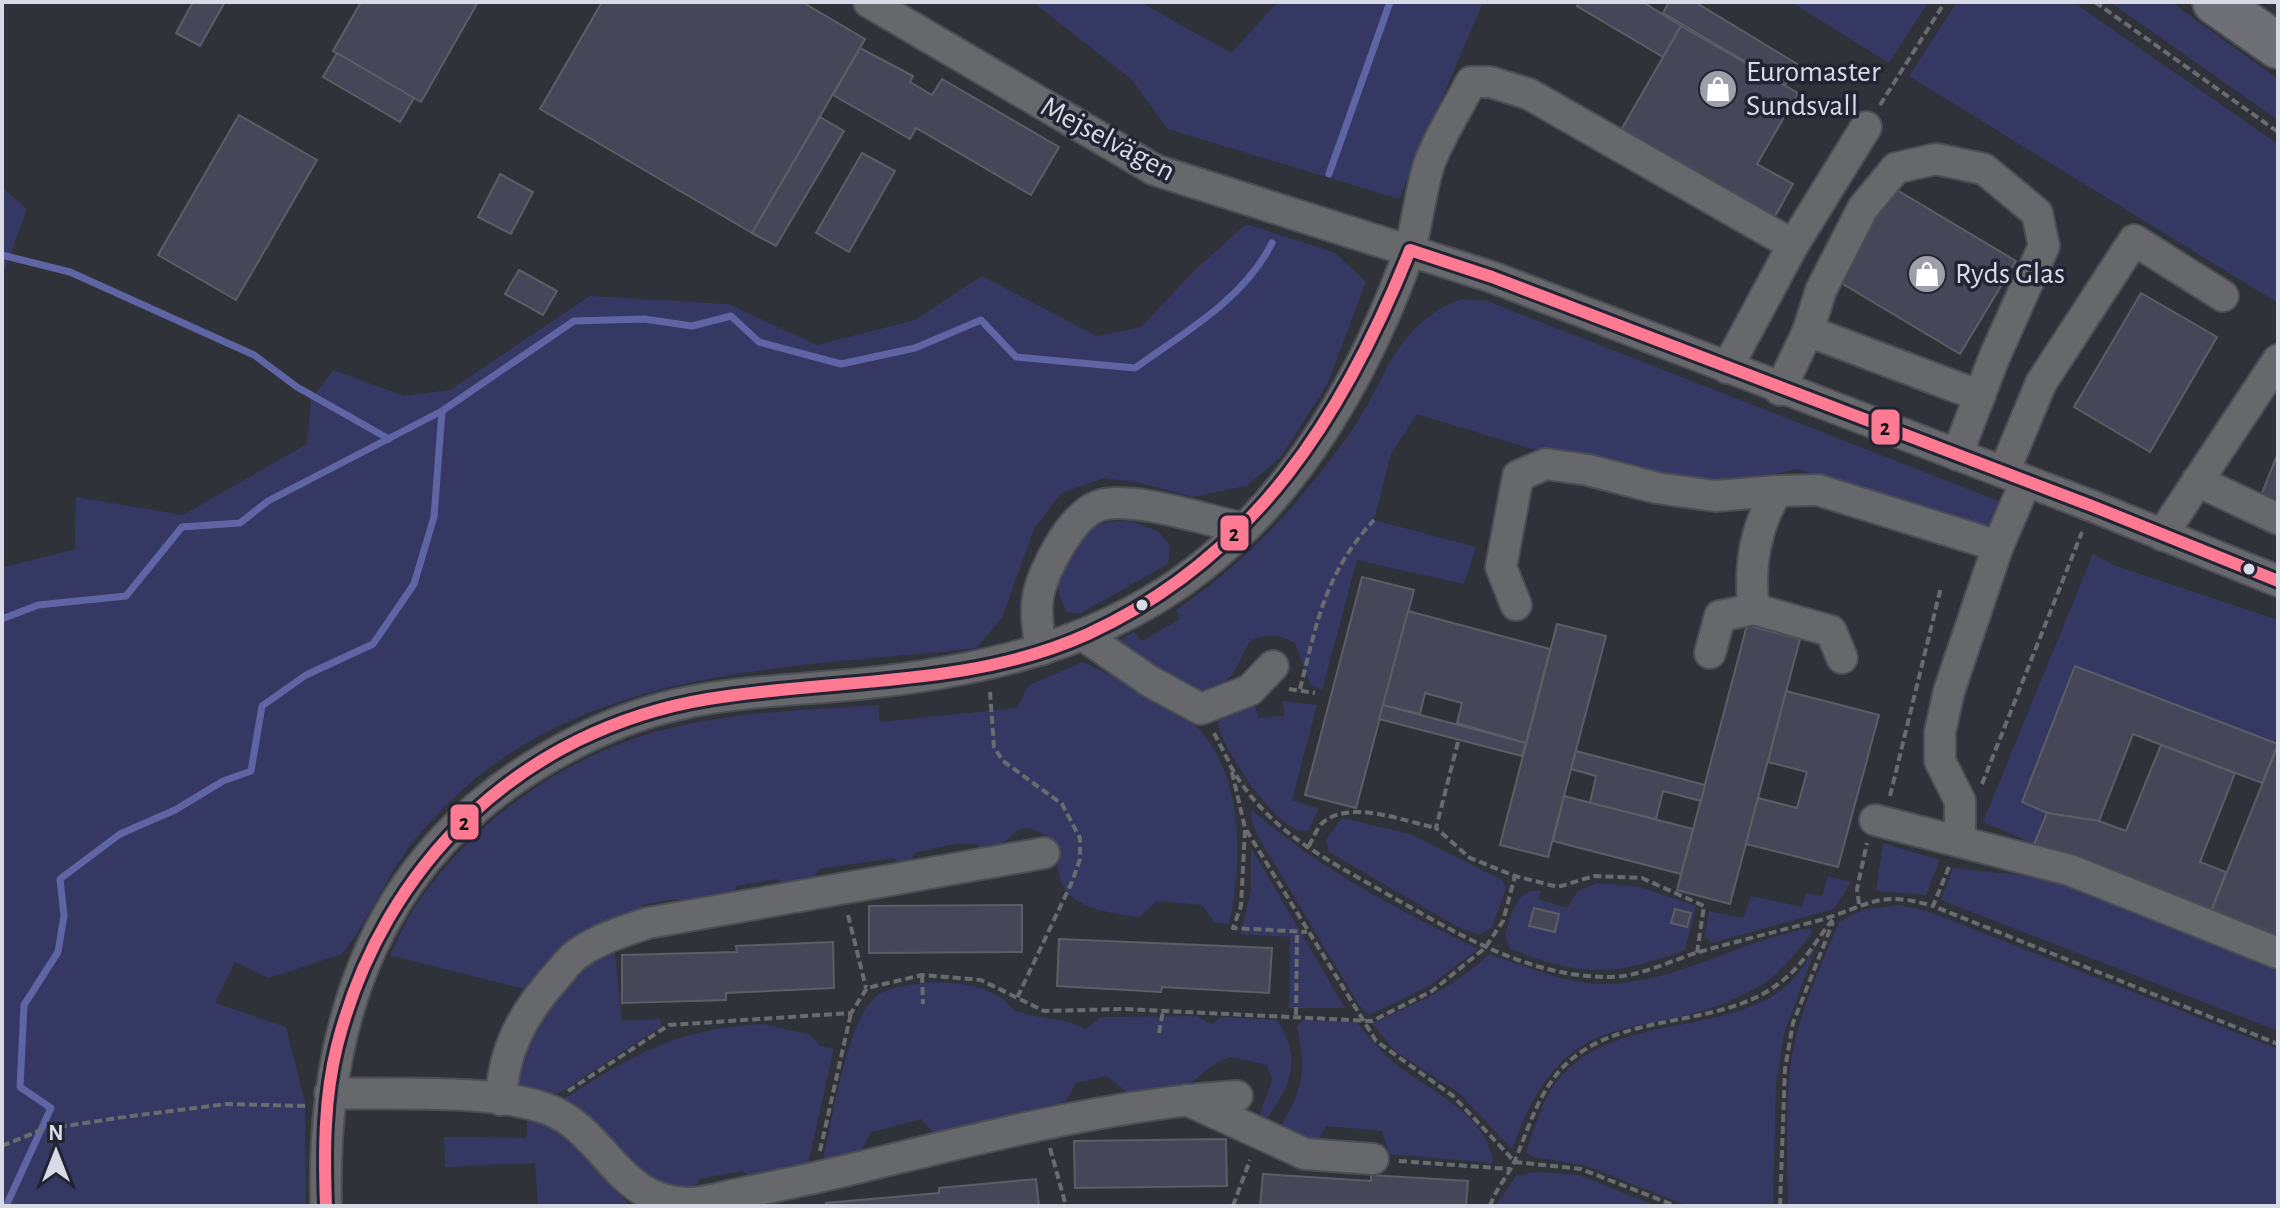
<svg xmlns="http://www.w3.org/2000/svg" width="2280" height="1208" viewBox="0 0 2280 1208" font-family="'Alegreya Sans',sans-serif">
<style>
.green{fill:#353863}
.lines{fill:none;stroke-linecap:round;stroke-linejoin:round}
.stream{stroke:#5e64a4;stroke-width:7}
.building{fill:#454657;stroke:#5c5e65;stroke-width:2}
.minor-casing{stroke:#4c4e55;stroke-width:34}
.highway-casing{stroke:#4c4e55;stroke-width:48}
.path{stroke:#6a6b6f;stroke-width:4;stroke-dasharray:8 4;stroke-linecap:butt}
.minor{stroke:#67686c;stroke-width:30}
.highway{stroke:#6f7076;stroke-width:44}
.bus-1-casing{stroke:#222434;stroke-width:18}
.bus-1{stroke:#fe7a93;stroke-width:12}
.bus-dot{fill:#d8dae5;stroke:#222434;stroke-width:3}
.labels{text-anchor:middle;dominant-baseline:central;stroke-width:7;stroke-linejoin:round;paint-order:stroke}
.poi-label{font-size:30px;fill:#d8dae5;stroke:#222434;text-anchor:start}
.street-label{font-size:30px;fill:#d8dae5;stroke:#222434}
.line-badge{stroke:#222434;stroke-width:3}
.pale-badge-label{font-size:22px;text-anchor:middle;font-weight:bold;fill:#111}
</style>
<rect width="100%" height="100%" fill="#30323a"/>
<g class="green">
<path d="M1033 2H1140L1231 53 1278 2H1483L1399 199 1168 129 1131 79Z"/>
<path d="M1791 2H1928L1889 63Z"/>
<path d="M1957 2H2073L2278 144V303L1909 76Z"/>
<path d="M2110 2H2171L2278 79V120Z"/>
<path d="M2 188 27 209 5 269H2Z"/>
<path d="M1246 224 1335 253 1366 282 1327 385 1280 458 1246 486 1192 497 1140 483 1104 478 1061 493 1034 529 1002 618 976 648C774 671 560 664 417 837 387 873 371 918 342 954L269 978 235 962 215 1003 286 1027 305 1102 306 1206H2V568L75 549 76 497 183 515 307 444 311 400 333 370 404 396 450 390 590 296 728 304 817 345 915 320 982 276 1097 336 1141 327 1195 270Z"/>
<path d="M1462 299 1487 301 2001 502 1996 520 1987 528H1969L1798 469 1740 481 1693 479 1542 452 1417 414 1391 454 1374 520 1476 547 1464 584 1357 560 1322 690 1310 684 1295 643C1278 634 1268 632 1250 641 1230 677 1237 684 1191 692L1118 641 1134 632 1142 641 1180 619 1176 610C1248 561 1297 506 1348 436 1389 380 1390 326 1462 299Z"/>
<path d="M1130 521 1158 531 1170 546 1168 564 1079 614 1067 612C1047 577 1065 560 1084 529L1108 522Z"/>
<path d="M2093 554 2116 566 2278 620V745L2075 667 2022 802 2047 813 2034 844 1983 822Z"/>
<path d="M1083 662C1114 678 1159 695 1186 717 1244 762 1244 859 1229 924L1214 922 1202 905 1157 901 1139 917C1115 914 1071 909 1061 882 1057 872 1058 855 1057 844 1010 807 1018 848 985 848 973 848 984 845 973 844 956 841 933 850 916 852L911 860 899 862 893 858 819 869 813 880 788 886 777 879 737 886 731 896 686 904 675 899 643 905C630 922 600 922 581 933 559 945 546 971 533 991L390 955C399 938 407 918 418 902 481 813 577 747 684 725 747 711 813 710 878 705L880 722 1017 708 1029 685Z"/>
<path d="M1254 701 1258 718 1285 716 1282 701 1317 705 1292 800 1319 809 1308 831C1304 830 1299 831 1295 829 1272 820 1210 736 1218 713Z"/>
<path d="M1252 810C1317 868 1400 911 1478 949L1429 986 1369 1015 1359 1005 1258 836 1251 819Z"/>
<path d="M1342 818 1410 834 1502 880 1506 888 1492 928 1479 935 1456 926 1329 852 1326 840Z"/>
<path d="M1883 843 1940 860 1926 895 1876 891Z"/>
<path d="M1251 848 1345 1008H1289L1290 937 1241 934 1251 889Z"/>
<path d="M1953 868 2060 879 2278 964V1031L1941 900Z"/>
<path d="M1828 876 1851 882 1834 909 1712 943 1705 937 1709 911 1743 918 1751 896 1802 907 1806 893 1822 896Z"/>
<path d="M1597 883 1640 887 1696 906 1685 950C1612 977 1584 977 1510 949L1505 936C1511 917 1515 887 1541 891L1538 899 1567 908 1577 892Z"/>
<path d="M1899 905 1927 911 2278 1049V1206H1788C1788 1149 1782 1088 1797 1033 1807 995 1824 958 1839 922L1862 910Z"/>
<path d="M1810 928 1812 933C1797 952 1782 972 1761 985 1647 1053 1571 985 1512 1149L1459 1093 1395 1051 1372 1023C1416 1004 1455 987 1489 954 1526 966 1568 985 1608 984 1678 982 1742 940 1810 928Z"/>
<path d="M614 943 622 1021 660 1019 662 1026 561 1092 540 1101 521 1092 516 1069 550 1005 583 963Z"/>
<path d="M1816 946 1784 1034 1776 1083 1773 1206H1688L1584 1165 1533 1157 1526 1152C1534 1129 1541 1104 1555 1084 1611 1009 1731 1040 1792 981 1801 972 1808 957 1816 946Z"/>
<path d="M933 982C957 982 979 985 1000 997 1008 1001 1009 1009 1019 1012 1044 1020 1066 1017 1085 1029L1101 1017 1197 1016 1211 1025 1221 1017 1277 1020C1303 1060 1291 1083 1266 1120L1259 1116 1272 1080 1267 1065 1231 1057 1217 1062 1187 1086 1128 1093 1107 1076 1076 1083 1065 1102 938 1137 921 1119 871 1132 858 1157 825 1164 824 1154C833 1116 847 1026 873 999 887 985 915 985 933 982Z"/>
<path d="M1303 1020 1356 1022C1366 1033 1375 1045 1385 1055 1419 1087 1488 1111 1493 1163L1389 1154 1382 1131 1326 1126 1315 1145 1280 1127C1303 1090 1307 1070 1297 1027Z"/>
<path d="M764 1024 810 1035 820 1046 834 1049 807 1168 755 1179 741 1171 700 1179 690 1193H665L565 1105 564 1099C634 1054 678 1028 764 1024Z"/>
<path d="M527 1118C574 1125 601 1173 631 1206H538L535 1163 445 1167 444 1137 527 1138Z"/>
<path d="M1535 1172 1579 1175 1656 1206H1496L1516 1176Z"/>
</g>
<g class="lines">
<g class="stream">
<path d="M1329 174 1390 2"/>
<path d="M2 255 70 272 254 355 297 387 389 439"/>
<path d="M2 619 38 605 126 596 182 527 240 523 268 501 442 411"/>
<path d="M6 1206 51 1108 20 1087 24 1005 58 952 64 916 60 879 120 834 175 810 223 781 251 771 262 706 306 675 373 644 414 584 434 517 442 411 574 321 644 319 692 326 731 316 759 342 841 364 915 348 981 320 1016 357 1135 368C1185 332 1244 299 1272 243"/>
</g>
</g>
<g class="building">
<path d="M193 2H225L200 46 176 33Z"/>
<path d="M361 2H478L421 102 333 51Z"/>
<path d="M602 2H802L865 39 752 233 540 109Z"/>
<path d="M1579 2H1643L1681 26 1663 57 1577 6Z"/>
<path d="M1669 2H1695L1797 64 1785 85 1663 13Z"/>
<path d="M1681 26 1798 93 1757 164 1793 184 1774 218 1621 130Z"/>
<path d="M860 48 913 76 910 82 932 95 942 79 1059 147 1031 195 916 128 910 139 833 95Z"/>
<path d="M337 53 414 98 400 122 323 77Z"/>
<path d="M239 115 317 160 236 300 158 255Z"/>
<path d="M820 117 844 131 776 246 752 233Z"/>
<path d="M862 153 895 171 849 252 816 233Z"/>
<path d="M500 174 533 192 511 234 478 217Z"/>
<path d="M1892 187 2016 261 1960 354 1836 280Z"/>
<path d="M519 270 557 291 543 315 505 294Z"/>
<path d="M2141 293 2217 337 2150 452 2074 407Z"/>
<path d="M2278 453V505L2260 498Z"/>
<path d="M1362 577 1414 590 1356 808 1305 795Z"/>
<path d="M1408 611 1550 649 1526 743 1457 723 1462 703 1425 693 1420 714 1383 705Z"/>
<path d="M1557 624 1606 636 1548 857 1500 845Z"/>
<path d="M1747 625 1800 639 1730 904 1677 890Z"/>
<path d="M2075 666 2278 744 2262 783 2133 734 2099 821 2047 813 2022 802Z"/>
<path d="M1786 691 1879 715 1838 867 1746 844 1758 798 1797 808 1807 772 1768 762Z"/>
<path d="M1383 705 1526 743 1522 756 1379 719Z"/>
<path d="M2161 745 2235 773 2200 862 2226 872 2210 914 2034 844 2047 813 2099 821 2126 831Z"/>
<path d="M2278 745V941L2210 914Z"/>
<path d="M1576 751 1705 785 1701 801 1663 791 1656 819 1590 803 1596 776 1571 769Z"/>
<path d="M1564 796 1693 829 1681 874 1553 841Z"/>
<path d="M1022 905V952L869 953V906Z"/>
<path d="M1534 908 1559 914 1555 932 1529 926Z"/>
<path d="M1675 909 1691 913 1687 927 1671 923Z"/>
<path d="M1059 939 1272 948 1269 993 1162 987 1161 992 1057 986Z"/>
<path d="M833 942 834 988 726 993V1000L622 1003V955L737 952 736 946Z"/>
<path d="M1226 1139 1227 1186 1075 1188 1074 1141Z"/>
<path d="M1263 1174 1371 1181V1175L1468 1181 1466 1206H1260Z"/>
<path d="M1036 1179 1039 1206H826V1203L939 1193V1188Z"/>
</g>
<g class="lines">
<g class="minor-casing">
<g id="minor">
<path d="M869 2 1155 170 1492 277 2092 506 2278 581"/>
<path d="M1808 331 1980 396"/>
<path d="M1727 368 1793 245 1866 127"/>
<path d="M1780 390 1808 331 1821 290 1863 208 1896 168 1936 159 1984 169 2037 213 2044 246 1994 358 1957 455"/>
<path d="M2004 472 2041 383 2134 240 2223 296"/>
<path d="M2197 481 2278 519"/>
<path d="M2162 535 2278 360"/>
<path d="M1516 605 1501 567 1518 476 1546 464 1588 470 1657 488 1715 496 1777 491"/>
<path d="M1084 636 1151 682 1201 709 1250 690 1273 666"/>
<path d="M1041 650C1034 605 1034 591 1057 550 1066 534 1080 513 1098 506 1128 494 1209 521 1243 528"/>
<path d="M1710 653 1720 616 1754 609"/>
<path d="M1842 658 1831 631 1754 609C1748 567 1756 526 1777 491L1818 490 1998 546"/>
<path d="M1875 820 2070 870 2278 953"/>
<path d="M1960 840V801L1940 761V732L1949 691 1998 546 2026 481"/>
<path d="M330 1093C393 1095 489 1088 547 1109 605 1130 617 1203 689 1203 706 1203 726 1196 743 1193 787 1184 830 1175 873 1164 993 1135 1113 1104 1237 1096"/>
<path d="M501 1100C503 1051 522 1015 554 979 562 970 570 958 580 952 601 938 624 931 648 923L1044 853"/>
<path d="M1187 1100 1305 1154 1373 1159"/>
<path d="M326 1206C321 1018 378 856 547 758 588 734 633 714 680 704 738 691 798 690 858 684 979 672 1103 645 1201 567 1299 490 1365 374 1407 258 1418 227 1419 193 1430 162 1440 135 1458 108 1471 82H1490L1529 94 1793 245"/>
</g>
</g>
<g class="highway-casing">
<path id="highway" d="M2215 2 2278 46"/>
</g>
<g class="path">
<path d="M2095 2 2278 132"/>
<path d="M1880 105 1945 2"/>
<path d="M1289 689 1315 693"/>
<path d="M1300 689C1317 622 1325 573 1374 520"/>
<path d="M990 692 994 747 1003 761 1062 804 1080 838V859L1072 882 1017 998"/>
<path d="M1214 733 1230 764"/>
<path d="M1458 742 1436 828 1470 858 1515 876 1558 887 1594 876 1642 878 1704 906 1697 953"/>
<path d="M1230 765C1266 830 1324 858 1387 894 1454 932 1526 976 1606 977 1638 978 1669 961 1699 952 1738 941 1778 931 1817 921 1868 907 1876 889 1933 906"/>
<path d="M1232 772 1245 828 1376 1041 1453 1096 1515 1162 1581 1169 1676 1206"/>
<path d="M1982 784 2082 532"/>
<path d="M1890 796 1941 587"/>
<path d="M1245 830 1241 906 1233 928 1307 932"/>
<path d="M1309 846C1313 838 1318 825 1326 820 1355 801 1404 821 1436 828"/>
<path d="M1949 867 1933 906 2278 1044"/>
<path d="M1859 904 1857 889 1867 843"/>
<path d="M848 915 866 988"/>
<path d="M922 975 923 1004"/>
<path d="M1296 1015 1297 933"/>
<path d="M1159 1033 1163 1011"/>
<path d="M568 1091 669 1025 851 1013 867 988 922 975 981 980 1044 1011 1124 1009 1372 1021 1432 991 1485 948 1503 921 1515 876"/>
<path d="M2 1146 41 1130 117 1118 226 1104 306 1106"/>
<path d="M1050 1148 1066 1206"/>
<path d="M820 1151 851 1013"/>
<path d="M1399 1161 1510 1169"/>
<path d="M1233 1206 1250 1160"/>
<path d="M1490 1206C1496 1188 1509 1175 1516 1158 1531 1122 1541 1084 1573 1058 1634 1009 1729 1030 1788 976 1806 960 1819 936 1834 918"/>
<path d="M1780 1206 1785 1069 1793 1023 1833 922"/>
</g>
<use href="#minor" class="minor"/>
<use href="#highway" class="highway"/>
<g class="bus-1-casing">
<path id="bus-1" d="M326 1206C324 1153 324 1098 337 1046 383 864 521 730 708 699 834 678 969 688 1088 634 1255 557 1344 415 1410 250L1492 277 2092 506 2278 581"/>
</g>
<use href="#bus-1" class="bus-1"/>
</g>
<defs>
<g id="shop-disc" transform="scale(2)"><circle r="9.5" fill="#9d9fa9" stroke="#222434"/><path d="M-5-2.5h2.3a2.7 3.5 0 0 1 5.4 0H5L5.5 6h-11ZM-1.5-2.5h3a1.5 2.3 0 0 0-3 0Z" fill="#fff"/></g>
</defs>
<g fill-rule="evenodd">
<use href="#shop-disc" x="1718" y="89"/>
<use href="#shop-disc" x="1927" y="274"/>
</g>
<g class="bus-dot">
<circle cx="2249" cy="569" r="7"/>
<circle cx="1142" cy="605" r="7"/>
</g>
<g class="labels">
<g class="poi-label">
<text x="1746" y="72">Euromaster<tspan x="1746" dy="34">Sundsvall</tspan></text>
<text x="1955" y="274">Ryds Glas</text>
</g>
<g class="street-label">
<text transform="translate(1108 139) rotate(28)">Mejselvägen</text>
</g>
</g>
<g class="line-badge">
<rect x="1870" y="408" width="31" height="38" rx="8" fill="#fe7a93"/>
<rect x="1219" y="514" width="31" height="38" rx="8" fill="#fe7a93"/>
<rect x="449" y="803" width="31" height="38" rx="8" fill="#fe7a93"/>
</g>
<g class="pale-badge-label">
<text x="1885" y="435">2</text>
<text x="1234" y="541">2</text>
<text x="464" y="830">2</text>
</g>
<rect width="2280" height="1208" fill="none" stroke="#d8dae5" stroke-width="8"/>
<g transform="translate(56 1152)" stroke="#222434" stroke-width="6" paint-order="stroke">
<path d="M0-6L14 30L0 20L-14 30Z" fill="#d8dae5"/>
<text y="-12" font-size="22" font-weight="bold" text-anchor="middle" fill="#d8dae5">N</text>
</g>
</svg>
